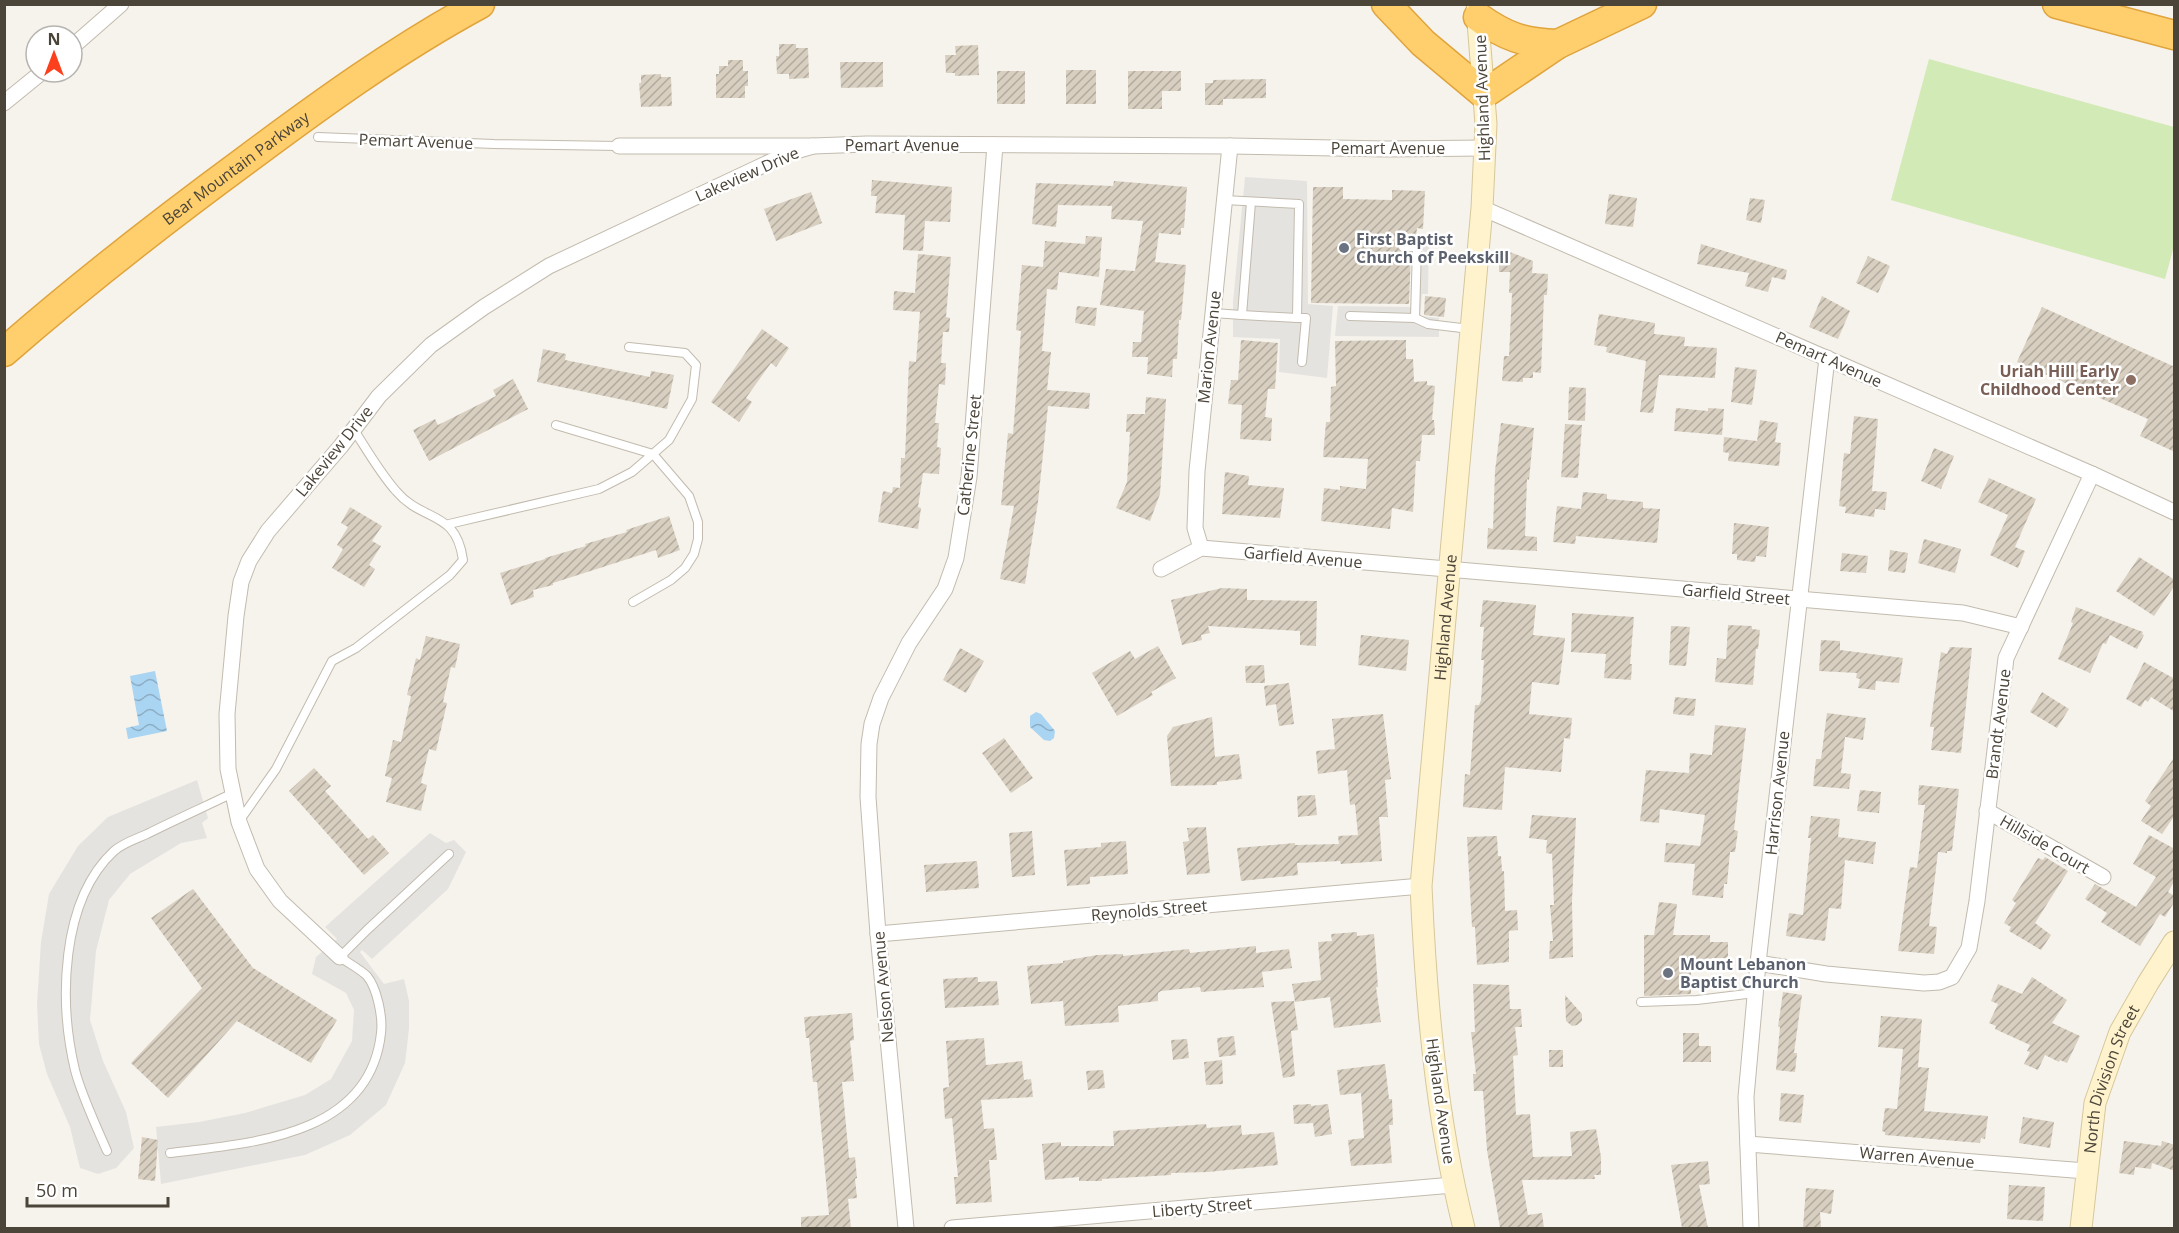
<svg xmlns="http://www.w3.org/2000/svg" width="2179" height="1233" viewBox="0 0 2179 1233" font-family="'Open Sans',sans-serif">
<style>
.pitch{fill:#d2eab5}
.parking{fill:#e5e3e0}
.water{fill:url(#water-waves)}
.building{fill:url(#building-hatch)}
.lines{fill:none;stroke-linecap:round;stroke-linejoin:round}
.lane-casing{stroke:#c2bbae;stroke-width:10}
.street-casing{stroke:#c2bbae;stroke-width:17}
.secondary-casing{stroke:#d6c79b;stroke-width:23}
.highway-casing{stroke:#e0a43c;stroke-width:31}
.lane{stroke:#fff;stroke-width:8}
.street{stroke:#fff;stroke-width:15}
.secondary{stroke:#fff3cd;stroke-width:21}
.highway{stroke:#ffcf6e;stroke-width:28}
.worship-dot{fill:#6b7280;stroke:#fff;stroke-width:2}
.education-dot{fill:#8d6e63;stroke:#fff;stroke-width:2}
.labels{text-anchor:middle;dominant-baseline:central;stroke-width:5;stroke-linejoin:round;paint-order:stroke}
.street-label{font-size:16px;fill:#4b4439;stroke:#fff}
.worship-label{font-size:16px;font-weight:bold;fill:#5b616d;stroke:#fff;text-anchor:start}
.education-label{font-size:16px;font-weight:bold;fill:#785e54;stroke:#fff;text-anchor:end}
</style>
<defs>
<pattern id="water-waves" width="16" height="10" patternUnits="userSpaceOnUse" patternTransform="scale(1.5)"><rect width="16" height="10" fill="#a9d4f2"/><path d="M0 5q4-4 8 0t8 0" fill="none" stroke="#8caec5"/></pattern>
<pattern id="building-hatch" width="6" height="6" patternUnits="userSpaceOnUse" patternTransform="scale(1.5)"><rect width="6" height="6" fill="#d8cfc1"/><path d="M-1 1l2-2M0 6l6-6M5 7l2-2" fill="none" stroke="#b1aa9e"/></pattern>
</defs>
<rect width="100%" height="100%" fill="#f6f3ec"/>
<path class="pitch" d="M1929 59 2174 127V246L2165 279 1891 200Z"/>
<g class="parking">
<path d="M1245 177 1307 181 1308 304 1333 306 1327 378 1279 372 1280 339 1233 337V302Z"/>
<path d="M1429 239 1428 294H1422L1420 316 1439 318V337L1335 336 1338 306 1413 307 1415 257 1389 255V240Z"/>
<path d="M197 780 208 818 202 823 207 838 181 843 130 874 109 900 96 951 90 1020 103 1061 126 1112 134 1148 116 1168 98 1174 80 1168 70 1127 47 1074 39 1044 37 1004 41 942 49 894 78 846 108 817Z"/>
<path d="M430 833 446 843 454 840 466 852 448 889 372 959 362 950 360 952 384 984 404 979 409 1001V1029L405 1063 386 1105 350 1135 305 1155 161 1184 156 1127 199 1122 245 1113 305 1095 331 1079 352 1041 354 1010 346 993 312 974 316 957 337 939 325 927Z"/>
</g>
<g class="water">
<path d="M155 671 167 731 128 739 126 728 139 725 130 676Z"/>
<path d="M1036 712 1041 714 1055 731 1054 738 1050 741 1044 740 1030 727V716Z"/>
</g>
<g class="building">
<path d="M779 44H796V48H808L809 78 789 79V74H777L776 56H779Z"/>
<path d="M978 45 979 75 955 76V73H946L945 55H956L955 46Z"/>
<path d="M728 60H743V71H748V86H745V98H716V74H719V66H728Z"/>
<path d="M840 62H883V87L841 88Z"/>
<rect x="1066" y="70" width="30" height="34"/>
<rect x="997" y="71" width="28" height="33"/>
<path d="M1128 71H1181V91H1162V109H1128Z"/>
<path d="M661 74V77H671L672 106 641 107 639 83H641V75Z"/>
<path d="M1266 79V98L1223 99V105H1205V83H1213V80Z"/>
<path d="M872 180 952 187 950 222 925 221 923 251 903 250 905 215 875 213 877 196H871Z"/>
<path d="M1114 181 1187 187 1184 228H1181V235L1159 233 1155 262 1186 265 1181 320H1179L1177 359H1173L1172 377 1147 374 1148 357H1132L1133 342H1141L1144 311 1100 305 1106 269 1135 271 1143 221 1111 219 1112 206 1058 205 1056 227 1032 224 1036 183 1113 186Z"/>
<path d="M1313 187H1343V199L1392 200V190L1425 191 1423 229 1417 228 1416 237H1412V241L1401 242 1397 246 1401 252 1411 253 1409 304 1311 303Z"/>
<path d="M811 192 822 223 776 241 764 209Z"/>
<path d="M1609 194 1637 198 1633 227 1605 224Z"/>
<path d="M1750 198 1765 200 1761 223 1746 220Z"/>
<path d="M1086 236 1102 237 1099 277 1059 272 1057 290 1047 289 1042 351 1051 352 1047 390 1090 393 1089 409 1048 406 1038 502 1025 584 1000 579 1014 506 1001 505 1008 433 1013 434 1021 331 1016 330 1022 265 1043 267 1045 241 1085 244Z"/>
<path d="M1701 244 1787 270 1785 280 1772 277 1768 292 1745 286 1749 273 1697 264Z"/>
<path d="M1510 252 1533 261 1532 273 1548 274 1547 295H1544L1541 373 1533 372V378H1523V382L1502 381 1504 356H1509L1512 293H1509L1510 272H1499V262Z"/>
<path d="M918 254 951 257 946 317 950 318 949 332H943L941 363H946L945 385 939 384 935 423H939L937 447 941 448 939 474 923 473 918 507 921 508 918 529 878 522 883 491 892 493 893 487 900 488 901 458H905L909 361 916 362 920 312 893 310 894 291 915 293Z"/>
<path d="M1868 256 1890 266 1878 293 1856 283Z"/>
<path d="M1425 296 1446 298 1444 317 1424 315Z"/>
<path d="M1822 296 1850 311 1838 339 1809 327Z"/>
<path d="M1077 306 1097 308 1095 326 1075 323Z"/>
<path d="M2042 307 2175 367V452L2140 436 2148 419 2017 362Z"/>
<path d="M1599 314 1655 323 1654 334 1685 337 1684 346 1717 348 1715 378 1659 375 1653 413 1640 412 1646 361 1606 352 1607 347 1594 345Z"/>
<path d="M762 329 789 348 776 367 771 363 746 398 752 402 739 422 711 402Z"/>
<path d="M1241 340 1278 343 1275 389H1268L1265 417 1272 418 1271 441 1240 439 1242 405 1228 404 1231 380H1238Z"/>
<path d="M1406 340V359H1413L1414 382 1427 381V385L1435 386 1432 420H1434L1435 435H1422L1420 461H1416L1413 512 1392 508 1390 529 1321 521 1324 488 1340 490V486L1366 489 1368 459 1323 457 1326 422H1330L1331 387 1336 386 1335 341Z"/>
<path d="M543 349 566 354 565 360 650 377 651 371 674 375 667 409 537 382Z"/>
<path d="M1735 367 1757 370 1752 405 1731 402Z"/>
<path d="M513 379 528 409 429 461 413 430 435 419 438 425 496 396 493 390Z"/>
<path d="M1569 387 1586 388 1585 421 1568 420Z"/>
<path d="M1146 397 1166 399 1160 494 1150 521 1116 508 1127 482 1130 432H1126L1127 414H1145Z"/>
<path d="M1676 408 1708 411V408L1724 409 1722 435 1674 431Z"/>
<path d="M1854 416 1878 419 1872 491 1887 492 1885 510 1875 509 1874 517 1845 513 1846 507 1839 506 1844 453 1850 454Z"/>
<path d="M1760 420 1778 423 1775 442 1781 443 1779 466 1728 461 1729 453 1723 452 1724 437 1757 441Z"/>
<path d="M1501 423 1534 428 1529 480 1527 479 1525 536 1537 537V551L1487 549 1488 528 1493 529 1495 471Z"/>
<path d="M1565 424 1582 425 1578 478 1561 477Z"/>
<path d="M1934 448 1954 456 1941 489 1921 481Z"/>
<path d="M1225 472 1249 476 1248 485 1284 488 1280 518 1222 514Z"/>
<path d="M1989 478 2036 499 2015 547 2025 551 2018 568 1990 555 2008 515 1978 502Z"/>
<path d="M1583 492 1607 494V499L1643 502V508L1660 509 1657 543 1576 536 1575 544 1553 542 1557 506 1581 509Z"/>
<path d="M350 507 382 526 372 541 381 546 369 565 375 569 364 587 332 568 343 549 337 545 348 527 341 523Z"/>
<path d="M669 516 680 550 658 558 656 550 553 583V585L533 590 534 597 511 605 500 573 545 559V558L586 546 585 544 627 532 626 530Z"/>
<path d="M1734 523 1769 527 1766 557 1756 556 1755 562 1737 560V554H1732Z"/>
<path d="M1924 539 1961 549 1955 573 1918 563Z"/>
<path d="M1890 550 1908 553 1905 573 1888 571Z"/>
<path d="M1842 553 1868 556 1866 573 1840 571Z"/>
<path d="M2139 557 2175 580V585L2154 616 2116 591Z"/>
<path d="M1222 588 1247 589V600L1317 601 1316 646 1300 645V631L1208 626 1210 633 1201 635 1202 640 1182 645 1171 600Z"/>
<path d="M1483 600 1536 605 1533 635 1565 638 1559 685 1532 682 1529 714 1572 718 1570 739 1564 738 1561 772 1505 767 1502 810 1463 807 1465 774 1470 775 1475 705H1479L1481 700 1484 660H1481L1484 627H1480Z"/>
<path d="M2076 607 2143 632 2142 634 2144 635 2137 649 2110 635 2106 644 2103 643 2090 673 2058 659 2073 623 2071 622Z"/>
<path d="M1572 613 1634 617 1630 664H1632L1631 680 1604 678 1606 654 1571 652Z"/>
<path d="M1728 625 1752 626V629L1760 630 1758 649H1756L1753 685 1715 682 1717 658 1726 659Z"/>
<path d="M1671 626 1690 627 1686 666 1669 665Z"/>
<path d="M1361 635 1409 640 1406 671 1358 665Z"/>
<path d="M426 636 460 644 455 668 451 667 443 702 447 703 436 751 429 749 421 783 427 785 421 811 386 802 392 778 385 776 393 740 401 742 411 696 407 695 416 658 420 660Z"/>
<path d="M1821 640 1840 641V650L1903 658 1899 683 1876 681 1875 690 1858 688 1860 679 1856 678 1857 673 1819 671Z"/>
<path d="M1158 646 1176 678 1151 692 1153 695 1117 716 1092 673 1130 651 1135 659Z"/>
<path d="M1950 647 1972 648 1961 753 1931 750 1934 727H1930L1941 652 1947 654Z"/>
<path d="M960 648 984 661 966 693 943 680Z"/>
<path d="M2144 662 2175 679V712L2151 697 2148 702 2145 700 2141 707 2126 699Z"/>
<path d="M1264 665 1265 683H1246L1245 666Z"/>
<path d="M1289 683 1294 724 1279 726 1276 704 1266 706 1264 686Z"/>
<path d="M2042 692 2069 709 2057 728 2030 712Z"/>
<path d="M1675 697 1696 699 1694 716 1673 714Z"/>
<path d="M1827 713 1866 718 1863 740 1845 737 1841 773 1851 774 1849 789 1813 786 1816 759H1821Z"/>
<path d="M1383 714 1391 779 1385 780 1388 817H1379L1382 861 1341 864 1340 861 1297 863 1298 875 1241 881 1237 848 1295 843V845L1339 844 1338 836 1358 835 1355 804 1350 805 1347 770 1318 774 1316 751 1335 749 1332 719Z"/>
<path d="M1212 717 1215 757 1239 754 1242 779 1217 782V785L1171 786 1167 736 1173 727Z"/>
<path d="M1715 725 1746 728 1734 830 1738 831 1735 852H1730L1727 884H1724L1723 898 1692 895 1695 864 1664 862 1666 843 1700 846 1705 815 1660 809 1659 823 1640 821 1646 770 1689 773 1690 753 1712 755Z"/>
<path d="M1004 738 1033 778 1011 793 982 753Z"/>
<path d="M2175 756V815L2162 834 2141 821 2151 806 2145 801Z"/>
<path d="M314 768 331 786 325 791 368 839 373 835 389 853 364 875 289 791Z"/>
<path d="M1919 785 1959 789 1952 851H1947V853L1938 852 1929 926 1937 927 1934 954 1898 951 1910 867 1917 868 1925 805H1918Z"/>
<path d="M1860 790 1881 792 1879 813 1857 811Z"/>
<path d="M1315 795 1317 815 1298 817 1297 796Z"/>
<path d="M1532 815 1576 818 1572 901 1573 957 1549 959 1550 941H1553L1550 905H1554L1552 854 1546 853 1547 840 1529 838Z"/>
<path d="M1811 816 1840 819 1838 837 1876 842 1873 864 1845 860 1841 909 1829 908 1825 941 1786 936 1789 913 1803 915 1811 838H1808Z"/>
<path d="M1206 827 1210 873 1187 875 1183 842 1189 841 1187 828Z"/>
<path d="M1032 831 1035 875 1012 877 1009 833Z"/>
<path d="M2149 835 2175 849V880L2168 892 2175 896V901L2165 917 2160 914 2140 946 2101 922 2107 913 2085 899 2095 884 2136 907 2156 877 2133 864Z"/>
<path d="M1497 836 1498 856H1501L1502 871H1504L1505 911 1517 910 1518 930 1509 931V962L1477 965 1475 927H1472L1467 837Z"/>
<path d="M1126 841 1128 874 1090 877V884L1067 886 1064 850 1101 847V843Z"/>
<path d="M2045 857 2068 871 2035 923 2051 935 2041 950 2009 931 2011 927 2004 923 2016 903 2012 900 2038 858 2043 860Z"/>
<path d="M977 861 979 888 926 892 924 865Z"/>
<path d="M193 889 253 968 337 1020 311 1063 237 1021 168 1098 131 1063 202 988 151 918Z"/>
<path d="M1659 902 1677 904 1673 935H1710V942H1728V958H1712V966H1691V994L1644 996V935H1654Z"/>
<path d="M1357 932V936L1374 934 1378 987H1376L1381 1022 1334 1028 1330 997 1295 1002 1292 984 1321 980 1318 942 1332 941 1331 934Z"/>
<path d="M1256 946V953L1289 949 1292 968 1262 972 1264 987 1201 992 1200 987 1161 991 1158 993V1001L1118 1006 1119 1022 1065 1026 1063 1001 1031 1004 1027 966 1063 963V961L1097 955 1123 954V956L1189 949 1190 953Z"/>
<path d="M978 977V982L997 981 999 1005 945 1008 943 979Z"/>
<path d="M2032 977 2067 1000 2052 1023 2080 1036 2067 1063 2060 1060 2059 1062 2045 1055 2038 1070 2024 1064 2030 1052 2027 1051 2030 1045 1995 1029 1996 1026 1989 1023 1998 1004 1991 1001 1998 984 2022 994Z"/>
<path d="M1473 984 1509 985 1510 1009H1521L1522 1027H1515L1518 1055 1513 1056 1516 1115 1530 1114 1533 1157 1572 1156 1570 1132 1596 1129 1601 1157V1175H1594L1595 1179 1522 1180 1528 1215 1542 1213 1544 1228H1500L1487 1150 1483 1091H1474L1473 1074H1476L1471 1032H1475Z"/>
<path d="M1783 992 1802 995 1794 1053H1797L1795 1072 1776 1070 1780 1027H1778Z"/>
<path d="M1565 995 1582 1014V1021L1577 1025 1572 1026 1566 1021Z"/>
<path d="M1294 1001 1298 1030 1291 1031 1295 1076 1283 1078 1271 1002Z"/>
<path d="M852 1013 854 1040 850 1041 854 1081 842 1082 849 1158 855 1157 857 1178 855 1179 857 1198 848 1199 851 1228H801V1217L829 1215 817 1082H813L809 1038H806L804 1017Z"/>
<path d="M1881 1016 1922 1019 1918 1067 1929 1068 1924 1111 1988 1116 1985 1139 1981 1138 1980 1143 1885 1135V1132L1882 1131 1885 1108 1897 1109 1903 1049 1878 1047Z"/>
<path d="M1683 1033H1699V1046H1711V1062H1683Z"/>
<path d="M1234 1036 1236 1055 1219 1057 1217 1038Z"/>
<path d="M984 1038 986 1065 1022 1061 1024 1080 1031 1079 1033 1097 981 1100 984 1129 994 1128 997 1160H989L992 1202 956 1204 954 1177H958L952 1118 945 1119 943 1088 949 1087 946 1041Z"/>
<path d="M1187 1039 1189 1058 1173 1060 1171 1040Z"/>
<rect x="1549" y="1050" width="14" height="17"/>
<path d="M1222 1060 1223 1084 1206 1085 1204 1062Z"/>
<path d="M1385 1064 1389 1099H1392L1393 1125H1389L1392 1163 1351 1166 1348 1140 1364 1138 1361 1093 1340 1095 1337 1070Z"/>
<path d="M1103 1070 1105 1088 1088 1090 1086 1071Z"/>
<path d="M1781 1093 1804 1095 1801 1123 1779 1121Z"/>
<path d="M1311 1104V1106L1328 1104 1332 1134 1315 1137 1313 1123 1294 1124 1293 1105Z"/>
<path d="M2023 1117 2054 1122 2050 1148 2019 1143Z"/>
<path d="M1206 1124 1207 1128 1241 1125 1242 1135 1274 1132 1278 1165 1208 1172 1171 1173V1175L1102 1179V1181H1079V1177L1045 1180 1042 1144 1061 1142V1146H1114L1113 1131Z"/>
<path d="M142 1137 158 1140 155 1181 138 1179Z"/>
<path d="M2124 1141 2161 1146 2162 1141 2175 1145V1171L2152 1163 2151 1169 2135 1167 2134 1175 2119 1173Z"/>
<path d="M1708 1161 1710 1184 1699 1185 1708 1228H1682L1671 1165Z"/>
<path d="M2009 1185 2045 1187 2043 1221 2007 1219Z"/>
<path d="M1806 1188 1834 1190 1831 1214 1820 1212 1821 1228H1803Z"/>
</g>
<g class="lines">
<g class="lane-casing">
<g id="lane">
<path d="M318 137 494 144 619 146"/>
<path d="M1224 200 1299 204 1297 318 1242 315"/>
<path d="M1403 247H1417L1415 318"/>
<path d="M1213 313 1242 315 1251 202"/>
<path d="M1350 316 1415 318 1428 324 1470 329"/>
<path d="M1297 318H1306L1302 362"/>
<path d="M556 425 653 454 689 496 698 522V539L694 554 685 568 671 580 633 602"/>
<path d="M449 524 599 489 632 472 669 440 692 399 696 365 685 353 629 347"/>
<path d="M240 820 276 769 332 661 356 648 450 575 463 560C456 509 423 523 396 491 380 473 367 450 354 430"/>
<path d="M1641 1002 1697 1000 1755 993"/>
<path d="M107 1151C97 1128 81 1094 75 1070 59 1003 60 901 114 851 123 843 136 839 147 834 175 820 204 807 233 793"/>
<path d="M170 1153C253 1143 370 1136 381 1033 383 1017 377 988 367 976 360 969 348 963 340 957L367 930 449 854"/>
</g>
</g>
<g class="street-casing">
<g id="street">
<path d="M72 47 121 4"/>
<path d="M4 103 42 72"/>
<path d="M619 146H813L867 144 1230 146 1386 149 1486 148"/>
<path d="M1482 208 2092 474 2174 512"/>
<path d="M1201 548 1195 528 1197 471 1230 146"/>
<path d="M1161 569 1201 548 1963 613 2021 627"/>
<path d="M1987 811 2103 877"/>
<path d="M878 934 1421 886"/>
<path d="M340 957 280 901 257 869 239 822 228 769 227 714 236 616 241 582 249 561 268 531 341 446 379 396 431 345 484 307 549 266 789 153 813 146"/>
<path d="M1758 963 1826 974 1924 983 1939 982 1952 977 1969 948 1977 901 2006 658 2092 474"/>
<path d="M1748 1144 2086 1171"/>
<path d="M906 1228 878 934 868 797 869 744 872 724 881 698 909 643 945 589 956 558 969 477 995 145"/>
<path d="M952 1228 1453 1185"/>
<path d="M1751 1228 1746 1097 1758 963 1827 358"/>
</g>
</g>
<g class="secondary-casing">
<g id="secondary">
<path id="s1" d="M1464 1228C1436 1117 1426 1001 1421 886L1482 208 1486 124 1477 9"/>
<path id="s2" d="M2081 1228 2095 1103 2120 1032 2148 983 2174 942"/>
</g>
</g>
<g class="highway-casing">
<g id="highway">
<path d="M1386 4 1423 43 1484 94 1558 44 1642 4"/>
<path d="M2057 4 2174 35"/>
<path d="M1478 17C1506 37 1524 43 1558 44"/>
<path id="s3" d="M4 352C82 284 163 221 246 160 321 104 397 49 480 4"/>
</g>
</g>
<use href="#lane" class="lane"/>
<use href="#street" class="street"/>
<use href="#secondary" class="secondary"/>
<use href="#highway" class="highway"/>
</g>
<g class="worship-dot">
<circle cx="1344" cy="248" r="6"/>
<circle cx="1668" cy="973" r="6"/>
</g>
<circle class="education-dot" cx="2131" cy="380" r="6"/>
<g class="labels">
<g class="street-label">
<text transform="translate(1482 98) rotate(-92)">Highland Avenue</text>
<text transform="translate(416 141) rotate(2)">Pemart Avenue</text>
<text x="902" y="145">Pemart Avenue</text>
<text x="1388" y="148">Pemart Avenue</text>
<text stroke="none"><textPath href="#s3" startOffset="296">Bear Mountain Parkway</textPath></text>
<text transform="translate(747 174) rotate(-24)">Lakeview Drive</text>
<text transform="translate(1209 347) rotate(-84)">Marion Avenue</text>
<text transform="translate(1829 359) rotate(24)">Pemart Avenue</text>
<text transform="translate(334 451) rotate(-51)">Lakeview Drive</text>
<text transform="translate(969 455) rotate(-84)">Catherine Street</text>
<text transform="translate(1303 557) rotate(5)">Garfield Avenue</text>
<text transform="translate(1736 594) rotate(5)">Garfield Street</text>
<text stroke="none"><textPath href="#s1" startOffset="615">Highland Avenue</textPath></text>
<text transform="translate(1998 724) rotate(-83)">Brandt Avenue</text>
<text transform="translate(1777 793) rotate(-84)">Harrison Avenue</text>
<text transform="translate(2045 844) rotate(30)">Hillside Court</text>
<text transform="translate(1149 910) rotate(-5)">Reynolds Street</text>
<text transform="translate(883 987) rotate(-95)">Nelson Avenue</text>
<text stroke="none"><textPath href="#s2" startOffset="153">North Division Street</textPath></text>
<text transform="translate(1441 1101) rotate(82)">Highland Avenue</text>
<text transform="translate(1917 1157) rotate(5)">Warren Avenue</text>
<text transform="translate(1202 1207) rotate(-5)">Liberty Street</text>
</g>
<g class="worship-label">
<text x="1356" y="239">First Baptist<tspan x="1356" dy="18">Church of Peekskill</tspan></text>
<text x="1680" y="964">Mount Lebanon<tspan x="1680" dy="18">Baptist Church</tspan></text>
</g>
<g class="education-label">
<text x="2119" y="371">Uriah Hill Early<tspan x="2119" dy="18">Childhood Center</tspan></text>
</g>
</g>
<rect width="2179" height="1233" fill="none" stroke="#4b4439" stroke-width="12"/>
<g transform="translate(54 54)"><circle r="28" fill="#ffffff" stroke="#b7b4b0" stroke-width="1.5"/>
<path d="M0-4.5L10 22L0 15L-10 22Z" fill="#fc3f1d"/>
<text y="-9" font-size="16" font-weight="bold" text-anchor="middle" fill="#4b4439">N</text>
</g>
<path d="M27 1197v9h141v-9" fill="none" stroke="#4b4439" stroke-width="3"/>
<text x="36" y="1197" font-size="18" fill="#4b4439" stroke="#ffffff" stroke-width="4.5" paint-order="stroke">50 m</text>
</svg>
